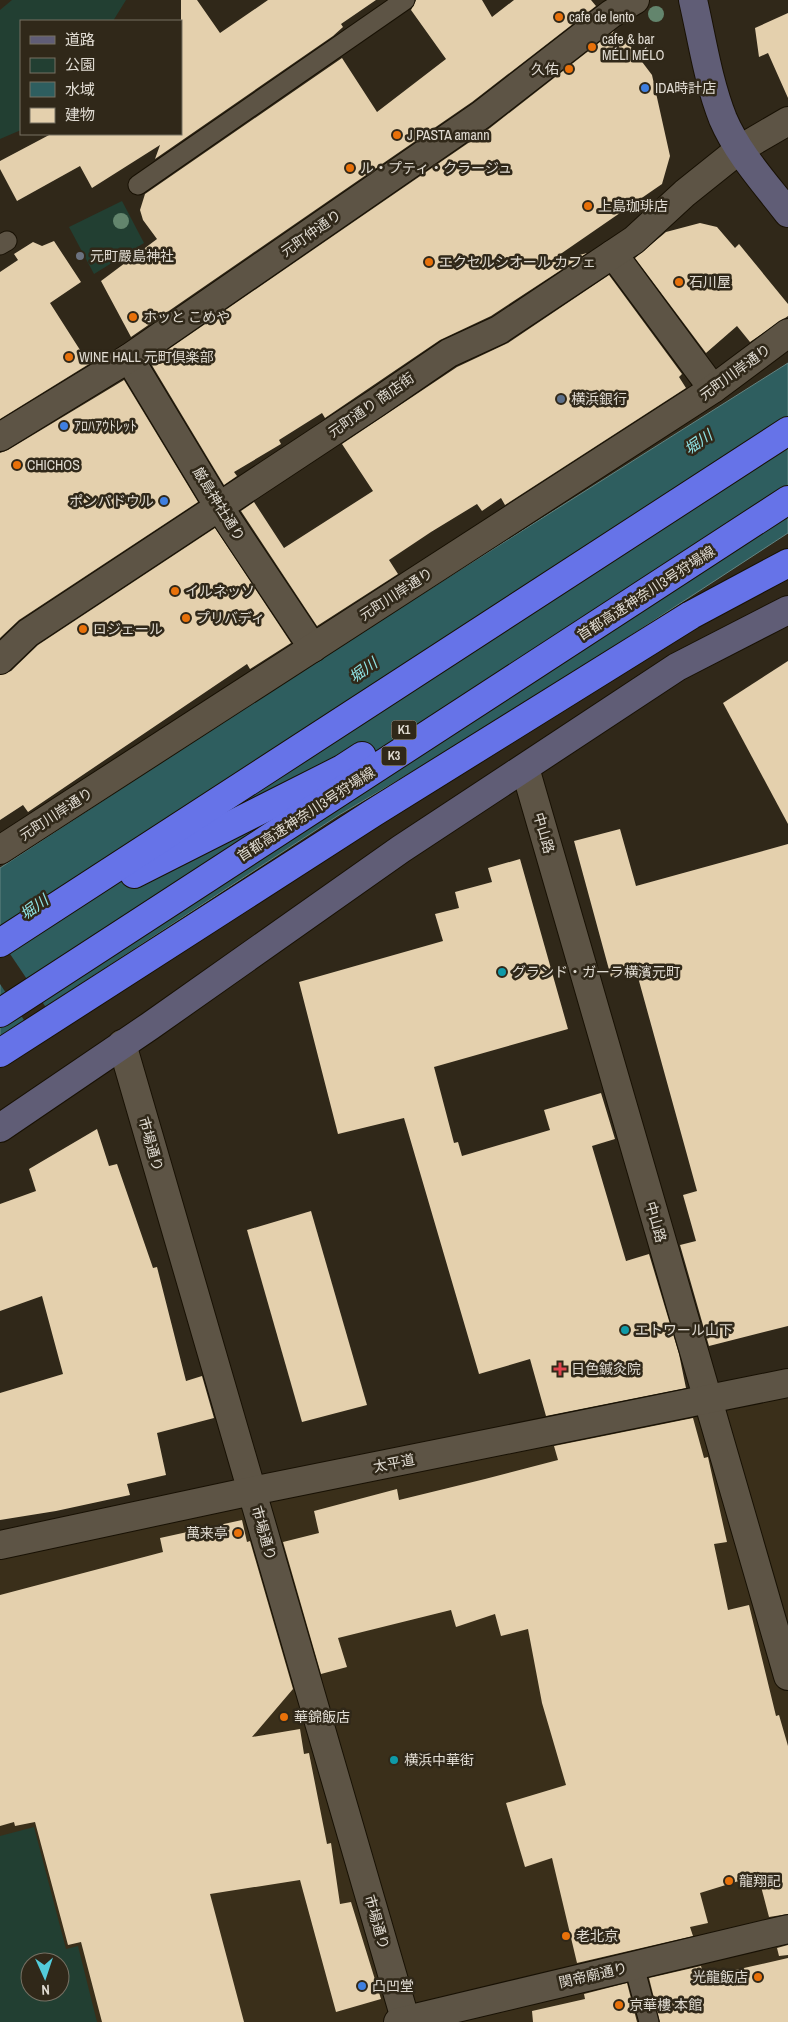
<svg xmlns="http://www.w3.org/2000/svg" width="788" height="2022" viewBox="0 0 788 2022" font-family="'Archivo Narrow','Noto Sans JP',sans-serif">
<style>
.built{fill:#3a2f1a;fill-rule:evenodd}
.green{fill:#223f32;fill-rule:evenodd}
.water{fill:#2e5e5f;stroke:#638482}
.pier{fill:#302819}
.building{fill:#e4d0ad}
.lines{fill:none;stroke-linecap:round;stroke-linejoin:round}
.lane-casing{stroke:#181104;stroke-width:21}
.street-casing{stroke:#181104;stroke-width:30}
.secondary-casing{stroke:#181104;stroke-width:30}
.highway-casing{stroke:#181104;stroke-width:30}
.lane{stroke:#5d5445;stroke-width:19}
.street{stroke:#5d5445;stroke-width:28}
.secondary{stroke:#605d76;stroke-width:28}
.highway{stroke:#6673e8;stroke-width:28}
.tree{fill:#63856d}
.food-dot{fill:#e8710a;stroke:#302819;stroke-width:2}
.shop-dot{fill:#3f7fe0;stroke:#302819;stroke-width:2}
.worship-dot{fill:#6b7280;stroke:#302819;stroke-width:2}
.service-dot{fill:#5c6f8a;stroke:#302819;stroke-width:2}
.culture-dot{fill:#0f9aa8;stroke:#302819;stroke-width:2}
.health-dot{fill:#e0444e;stroke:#302819;stroke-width:2}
.labels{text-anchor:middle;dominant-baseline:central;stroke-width:5;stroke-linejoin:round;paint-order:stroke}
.shield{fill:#302819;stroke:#aba59a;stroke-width:1}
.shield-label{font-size:12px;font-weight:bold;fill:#e0dbd2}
.poi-label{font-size:14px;fill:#e0dbd2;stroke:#302819;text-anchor:start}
.street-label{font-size:14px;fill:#e0dbd2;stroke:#302819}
.water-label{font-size:15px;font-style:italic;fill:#8fe3e5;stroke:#302819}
</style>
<rect width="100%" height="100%" fill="#302819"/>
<path class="built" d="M788 1396V2022H0V1558ZM30 1962H60V1992H30Z"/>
<g class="green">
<path d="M12 0H126L113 21H21V130L0 139V10Z"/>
<path d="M122 201 144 243 94 274 69 227Z"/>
<path d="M34 1827 66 1949 78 1946 97 2022H0V1836ZM30 1962H60V1992H30Z"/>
</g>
<path class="water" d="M788 363V533L506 717 339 815 0 1037V868L303 669Z"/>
<path class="pier" d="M0 939 47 1009 26 1023 0 984Z"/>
<g class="building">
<path d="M181 0H197L220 33 268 0H376L341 24 343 27 333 36 155 159 160 145 92 188 80 166 17 201 0 169V161L51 134H181Z"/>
<path d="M416 0H482L492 17 514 0H591L596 6 472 102 131 337 101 281 157 239 143 220 140 210 145 194 342 58 377 112 446 59 411 10Z"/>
<path d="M788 13V98L768 53 759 57 755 28Z"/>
<path d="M614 31 621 40 624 38 652 75 670 156 662 184 546 264 587 253 491 316 440 340 325 418 322 413 279 440 281 444 234 472 237 476 224 485 150 362 490 128Z"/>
<path d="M700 223 717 227 735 248 739 244 788 304V316L750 342 737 326 706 353 635 258 666 232Z"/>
<path d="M54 241 81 282 50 303 89 364 0 419V272L18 260 14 254 33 242 42 246Z"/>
<path d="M609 275 682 374 679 377 686 388 505 505 501 498 482 511 477 504 431 532 389 560 398 574 317 626 241 511 254 502 284 548 373 491 342 444 457 367 508 343Z"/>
<path d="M124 380 198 502 19 620 0 638V453L8 450Z"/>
<path d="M215 528 291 643 250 669 247 664 28 812 23 805 0 820V675L11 671 38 645Z"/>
<path d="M788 661V824L723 703Z"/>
<path d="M620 829 636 886 788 844V1326L709 1346 680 1245 696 1241 683 1195 697 1191 636 970 611 977 574 841Z"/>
<path d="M520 859 568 1029 434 1067 454 1143 458 1142 462 1156 550 1130 544 1110 601 1093 615 1139 592 1146 626 1261 649 1254 679 1354 686 1388 546 1416 530 1359 479 1374 404 1118 338 1134 299 982 443 941 435 914 459 908 455 892 492 882 488 868Z"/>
<path d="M97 1129 109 1166 117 1164 153 1268 157 1267 186 1381 202 1376 214 1418 157 1433 166 1475 127 1484 130 1495 56 1511 0 1520V1393L63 1374 42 1296 0 1311V1204L36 1191 29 1169Z"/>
<path d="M311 1211 367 1405 302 1422 247 1230Z"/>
<path d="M693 1418 704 1458 708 1457 727 1542 714 1544 728 1610 749 1605 776 1716 779 1715 788 1746V1914L769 1917 758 1875 700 1893 708 1923 690 1927 693 1936 577 1963 552 1858 525 1867 506 1803 566 1785 542 1703 528 1629 501 1636 495 1614 456 1627 451 1610 338 1638 347 1667 321 1674 283 1542 319 1533 314 1511 397 1489 399 1500 485 1479 558 1460 554 1446Z"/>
<path d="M242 1520 247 1542 250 1541 293 1689 252 1737 300 1729 304 1754 309 1753 327 1844 331 1843 340 1904 351 1902 381 1999 336 2012 300 1880 210 1894 244 2022H102L81 1942 68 1945 35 1822 15 1826 14 1822 0 1826V1595L163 1552 160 1538Z"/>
<path d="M788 1945V1955L779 1956 777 1948Z"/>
<path d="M788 1958V2022H660L649 1978 701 1966 704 1977Z"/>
<path d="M627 1983 637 2022H533L532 2011 585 1999 584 1994Z"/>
</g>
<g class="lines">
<g class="lane-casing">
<g id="lane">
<path d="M138 185 405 0"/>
<path d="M0 245 7 241"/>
<path d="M634 1966 649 2022"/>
</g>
</g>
<g class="street-casing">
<g id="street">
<path d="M613 254 713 389"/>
<path d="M129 358 219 507 313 648"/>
<path d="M0 437 129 358 481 115 611 14 635 0"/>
<path d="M0 660 28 633 376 403 449 353 499 330 634 240 685 193 740 149 788 121"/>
<path d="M525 768 788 1676"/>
<path d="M0 850 713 389 788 333"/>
<path d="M122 1044 406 2022"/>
<path d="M0 1545 252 1491 788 1383"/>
<path d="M398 2022 788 1929"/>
</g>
</g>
<g class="secondary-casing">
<g id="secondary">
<path d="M693 0C702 39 708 81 723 119 738 154 765 183 788 213"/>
<path d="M0 1128 150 1026 401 849 677 667 788 610"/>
</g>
</g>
<g class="highway-casing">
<g id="highway">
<path d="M134 874 342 769 362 756"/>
<path d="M0 943 788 431"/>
<path d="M0 1013 788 500"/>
<path d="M0 1053 373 813 691 615 788 563"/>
</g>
</g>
<use href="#lane" class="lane"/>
<use href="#street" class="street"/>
<use href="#secondary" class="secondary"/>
<use href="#highway" class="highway"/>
</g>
<g class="tree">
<circle cx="656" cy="14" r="8"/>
<circle cx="121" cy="221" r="8"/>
</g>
<g class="food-dot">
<circle cx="559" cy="17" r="5"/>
<circle cx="592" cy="47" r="5"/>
<circle cx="569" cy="69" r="5"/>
<circle cx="397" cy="135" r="5"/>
<circle cx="350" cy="168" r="5"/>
<circle cx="588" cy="206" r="5"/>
<circle cx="429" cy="262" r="5"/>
<circle cx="679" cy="282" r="5"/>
<circle cx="133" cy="317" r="5"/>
<circle cx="69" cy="357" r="5"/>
<circle cx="17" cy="465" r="5"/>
<circle cx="175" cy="591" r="5"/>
<circle cx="186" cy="618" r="5"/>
<circle cx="83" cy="629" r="5"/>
<circle cx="238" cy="1533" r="5"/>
<circle cx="284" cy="1717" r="5"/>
<circle cx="729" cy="1881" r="5"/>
<circle cx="566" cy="1936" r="5"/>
<circle cx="758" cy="1977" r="5"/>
<circle cx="619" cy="2005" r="5"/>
</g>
<g class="shop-dot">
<circle cx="645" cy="88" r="5"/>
<circle cx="64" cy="426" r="5"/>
<circle cx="164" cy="501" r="5"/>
<circle cx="362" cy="1986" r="5"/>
</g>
<circle class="worship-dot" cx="80" cy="256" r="5"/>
<circle class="service-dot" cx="561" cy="399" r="5"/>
<g class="culture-dot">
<circle cx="502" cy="972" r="5"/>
<circle cx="625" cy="1330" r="5"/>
<circle cx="394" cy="1760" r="5"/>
</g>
<path class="health-dot" d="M557.5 1361.5h5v5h5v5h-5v5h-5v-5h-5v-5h5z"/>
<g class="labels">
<g class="shield">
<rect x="391.5" y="720.5" width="25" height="19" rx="4"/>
<rect x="381.5" y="746.5" width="25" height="19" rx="4"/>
</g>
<g class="shield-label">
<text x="404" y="730">K1</text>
<text x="394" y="756">K3</text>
</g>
<g class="poi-label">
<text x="569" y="17">cafe de lento</text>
<text x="602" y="39">cafe &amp; bar<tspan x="602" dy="16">MÉLI MÉLO</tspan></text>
<text x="559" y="69" text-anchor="end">久佑</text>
<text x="655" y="88">IDA時計店</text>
<text x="407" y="135">J PASTA amann</text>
<text x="360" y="168">ル・プティ・クラージュ</text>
<text x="598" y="206">上島珈琲店</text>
<text x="90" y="256">元町嚴島神社</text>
<text x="439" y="262">エクセルシオール カフェ</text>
<text x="689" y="282">石川屋</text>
<text x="143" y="317">ホッと こめや</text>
<text x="79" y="357">WINE HALL 元町倶楽部</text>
<text x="571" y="399">横浜銀行</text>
<text x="74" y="426">ｱﾛﾊｱｳﾄﾚｯﾄ</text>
<text x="27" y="465">CHICHOS</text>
<text x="154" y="501" text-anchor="end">ポンパドウル</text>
<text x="185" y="591">イルネッソ</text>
<text x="196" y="618">プリバディ</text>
<text x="93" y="629">ロジェール</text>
<text x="512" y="972">グランド・ガーラ横濱元町</text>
<text x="635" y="1330">エトワール山下</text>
<text x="571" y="1369">日色鍼灸院</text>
<text x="228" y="1533" text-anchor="end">萬来亭</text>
<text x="294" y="1717">華錦飯店</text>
<text x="404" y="1760">横浜中華街</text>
<text x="739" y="1881">龍翔記</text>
<text x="576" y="1936">老北京</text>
<text x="748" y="1977" text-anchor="end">光龍飯店</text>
<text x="372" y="1986">凸凹堂</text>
<text x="629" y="2005">京華樓 本館</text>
</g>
<g class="street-label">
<text transform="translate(311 233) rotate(-35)">元町仲通り</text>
<text transform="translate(735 372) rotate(-36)">元町川岸通り</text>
<text transform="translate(371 405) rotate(-35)">元町通り 商店街</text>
<text transform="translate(219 504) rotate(58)">厳島神社通り</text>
<text transform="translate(646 593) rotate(-33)">首都高速神奈川3号狩場線</text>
<text transform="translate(396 594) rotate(-33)">元町川岸通り</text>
<text transform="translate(56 814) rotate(-33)">元町川岸通り</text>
<text transform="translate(306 814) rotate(-33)">首都高速神奈川3号狩場線</text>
<text transform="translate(544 833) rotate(74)">中山路</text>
<text transform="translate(151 1144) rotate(74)">市場通り</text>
<text transform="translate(656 1222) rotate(74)">中山路</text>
<text transform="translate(394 1463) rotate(-11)">太平道</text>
<text transform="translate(264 1533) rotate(74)">市場通り</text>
<text transform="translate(377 1922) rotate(74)">市場通り</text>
<text transform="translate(593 1975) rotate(-13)">関帝廟通り</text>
</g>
<g class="water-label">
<text transform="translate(698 442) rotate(-34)">堀川</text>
<text transform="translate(363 670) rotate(-36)">堀川</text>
<text transform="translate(34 907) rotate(-36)">堀川</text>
</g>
</g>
<rect x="20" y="20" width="162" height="115" fill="#302819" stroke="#767063"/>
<rect x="30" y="36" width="25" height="8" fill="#605d76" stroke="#767063"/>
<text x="65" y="45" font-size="15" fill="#e0dbd2">道路</text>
<rect x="30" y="58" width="25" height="15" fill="#223f32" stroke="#767063"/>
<text x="65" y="70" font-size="15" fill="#e0dbd2">公園</text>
<rect x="30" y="82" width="25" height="15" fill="#2e5e5f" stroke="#767063"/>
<text x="65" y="95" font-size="15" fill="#e0dbd2">水域</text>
<rect x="30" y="108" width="25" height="15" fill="#e4d0ad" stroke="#767063"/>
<text x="65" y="120" font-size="15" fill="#e0dbd2">建物</text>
<g transform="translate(45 1977) rotate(177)"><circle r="24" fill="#302819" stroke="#767063"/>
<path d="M0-4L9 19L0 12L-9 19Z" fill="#53cbda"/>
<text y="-8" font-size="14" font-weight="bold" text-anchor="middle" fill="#e0dbd2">N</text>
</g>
</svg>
